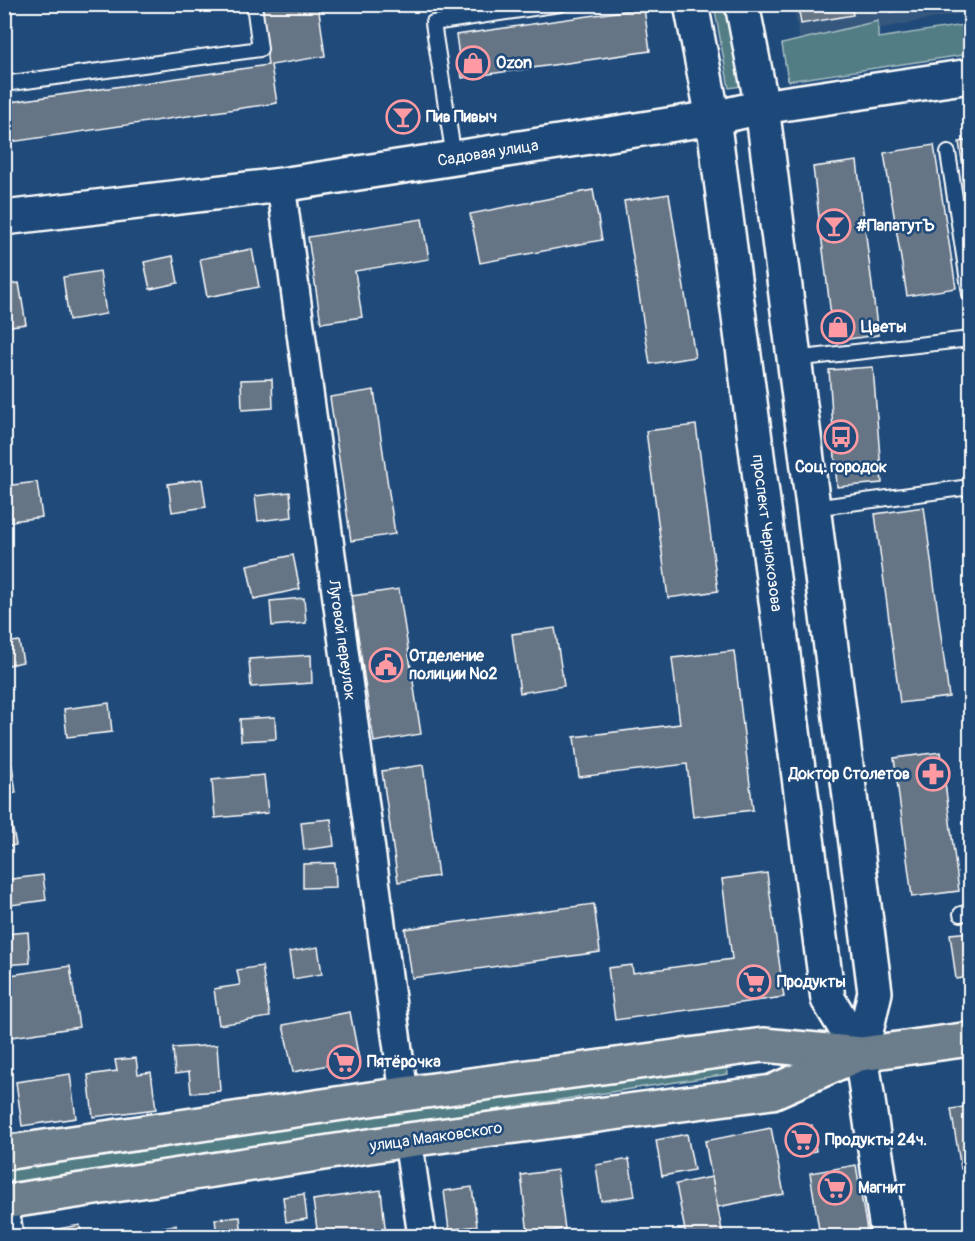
<svg xmlns="http://www.w3.org/2000/svg" width="975" height="1241" viewBox="0 0 975 1241" font-family="Pangolin,sans-serif">
<style>
.built{fill:#34577d}
.green{fill:#527d85;stroke:#a8bec2;stroke-width:1.5}
.building{fill:#667485;stroke:#fff;stroke-width:1.5}
.lines{fill:none;stroke-linecap:round;stroke-linejoin:round}
.service-casing{stroke:#fff;stroke-width:18}
.minor-casing{stroke:#fff;stroke-width:32}
.tertiary-casing{stroke:#fff;stroke-width:38}
.primary-casing{stroke:#fff;stroke-width:38}
.service{stroke:#1f4a7a;stroke-width:14}
.minor{stroke:#1f4a7a;stroke-width:27}
.tertiary{stroke:#1f4a7a;stroke-width:33}
.primary{stroke:#6c7d8b;stroke-width:33}
.labels{text-anchor:middle;dominant-baseline:central;stroke-width:5;stroke-linejoin:round;paint-order:stroke}
.poi-label{font-size:16px;font-weight:bold;fill:#fff;stroke:#1f4a7a;text-anchor:start}
.street-label{font-size:16px;fill:#fff;stroke:#1f4a7a}
</style>
<rect width="100%" height="100%" fill="#1f4a7a"/>
<filter id="ink" filterUnits="userSpaceOnUse"><feTurbulence type="fractalNoise" baseFrequency=".0167" numOctaves="2"/><feDisplacementMap in="SourceGraphic" scale="12" xChannelSelector="R" yChannelSelector="G"/><feConvolveMatrix kernelMatrix="1 2 1 2 8 2 1 2 1" color-interpolation-filters="sRGB"/></filter>
<g filter="url(#ink)">
<path class="built" d="M970 4V12L800 43 793 5Z"/>
<g class="green">
<path d="M714 5H727L742 86 729 88Z"/>
<path d="M878 21V38L970 24V54L788 81 782 44Z"/>
<path d="M727 1066 728 1074 409 1123 5 1183 4 1169 110 1156 409 1108Z"/>
</g>
<g class="building">
<path d="M261 4H318L325 56 271 65 277 103 4 143V103L268 65Z"/>
<path d="M798 4H851L853 15 801 24Z"/>
<path d="M890 4H943L891 12Z"/>
<path d="M644 8 650 51 462 78 456 35Z"/>
<path d="M970 140V209L959 142Z"/>
<path d="M934 145 956 288 907 296 884 153Z"/>
<path d="M857 161 878 335 834 341 813 167Z"/>
<path d="M593 190 602 240 480 263 470 214Z"/>
<path d="M669 194 695 357 650 364 624 201Z"/>
<path d="M422 219 429 259 355 271 362 317 321 323 308 237Z"/>
<path d="M252 249 259 287 207 297 200 259Z"/>
<path d="M173 256 178 283 150 289 144 262Z"/>
<path d="M100 271 106 314 69 320 63 277Z"/>
<path d="M19 283 26 324 4 327V285Z"/>
<path d="M873 367 882 483 837 487 829 370Z"/>
<path d="M272 379 273 408 242 410 241 380Z"/>
<path d="M374 390 395 534 351 541 330 397Z"/>
<path d="M696 425 718 591 668 598 646 431Z"/>
<path d="M202 479 206 507 172 512 168 484Z"/>
<path d="M37 482 42 517 4 522V486Z"/>
<path d="M290 492 292 517 258 521 255 496Z"/>
<path d="M924 507 949 697 900 703 875 514Z"/>
<path d="M293 555 300 589 254 599 247 565Z"/>
<path d="M399 589 421 734 374 742 352 596Z"/>
<path d="M304 598 306 623 272 626 270 601Z"/>
<path d="M555 628 564 686 520 693 512 634Z"/>
<path d="M19 641 23 662 4 666V643Z"/>
<path d="M734 651 753 810 693 817 687 764 579 777 574 737 680 724 672 658Z"/>
<path d="M311 655 312 683 251 687 249 659Z"/>
<path d="M109 703 112 732 67 737 64 709Z"/>
<path d="M275 717 276 739 241 741 240 719Z"/>
<path d="M941 752 959 891 912 897 894 758Z"/>
<path d="M12 765 16 793 4 795V766Z"/>
<path d="M423 765 438 876 398 882 382 771Z"/>
<path d="M264 775 268 813 215 818 212 780Z"/>
<path d="M10 815 16 845 4 847V816Z"/>
<path d="M331 819 334 846 304 850 301 822Z"/>
<path d="M335 863 336 887 303 888V864Z"/>
<path d="M767 873 784 997 615 1020 608 968 632 965 633 973 732 959 722 879Z"/>
<path d="M43 875 46 900 4 906V880Z"/>
<path d="M594 904 600 952 412 978 405 929Z"/>
<path d="M28 932 30 963 4 965V934Z"/>
<path d="M970 932V977L956 979 950 934Z"/>
<path d="M318 947 322 974 293 979 289 952Z"/>
<path d="M70 966 79 1027 12 1037 4 988V976Z"/>
<path d="M262 966 270 1017 219 1025 214 989 240 985 237 970Z"/>
<path d="M350 1012 359 1059 293 1072 283 1025Z"/>
<path d="M217 1045 220 1091 191 1093 189 1072 175 1074 173 1048Z"/>
<path d="M136 1058 138 1074 151 1072 156 1109 93 1117 88 1075 117 1071 115 1060Z"/>
<path d="M70 1074 76 1118 22 1126 16 1082Z"/>
<path d="M970 1106V1168L961 1169 951 1109Z"/>
<path d="M812 1125 816 1151 800 1154 795 1128Z"/>
<path d="M771 1128 784 1194 717 1207 705 1141Z"/>
<path d="M687 1134 694 1170 662 1176 656 1140Z"/>
<path d="M629 1159 635 1196 601 1201 596 1165Z"/>
<path d="M856 1165 868 1236H820L810 1173Z"/>
<path d="M557 1170 565 1229 528 1234 521 1175Z"/>
<path d="M712 1177 723 1236H686L676 1184Z"/>
<path d="M472 1187 477 1226 449 1230 444 1191Z"/>
<path d="M970 1189V1220H969L964 1190Z"/>
<path d="M381 1190 386 1236H318L313 1200Z"/>
<path d="M304 1194 307 1219 286 1222 283 1197Z"/>
<path d="M240 1217 242 1236H217L215 1219Z"/>
<path d="M80 1225 82 1236H35L34 1233Z"/>
<path d="M176 1225 177 1236H143L142 1231Z"/>
</g>
<g class="lines">
<g class="service-casing">
<g id="service">
<path d="M4 84 260 49 254 4"/>
<path d="M948 153 970 294"/>
<path d="M454 158 433 23 560 4"/>
<path d="M794 359 970 339"/>
<path d="M813 508 970 487"/>
<path d="M961 914 970 912"/>
</g>
</g>
<g class="minor-casing">
<g id="minor">
<path d="M281 185 404 1094"/>
<path d="M408 1140 422 1236"/>
<path d="M4 1203 9 1236"/>
</g>
</g>
<g class="tertiary-casing">
<g id="tertiary">
<path d="M691 4 713 118 828 999 861 1054"/>
<path d="M742 4 762 107 875 992 861 1054 888 1236"/>
<path d="M4 218 281 185 713 118 762 107 970 76"/>
</g>
</g>
<g class="primary-casing">
<g id="primary">
<path d="M4 1153 404 1094 763 1045 861 1054 970 1039"/>
<path d="M4 1202 408 1140 772 1092 856 1055"/>
</g>
</g>
<use href="#service" class="service"/>
<use href="#minor" class="minor"/>
<use href="#tertiary" class="tertiary"/>
<use href="#primary" class="primary"/>
</g>
</g>
<defs>
<g id="shop-ring" transform="scale(1.725)"><circle r="9.5" fill="#1f4a7a" stroke="#ff9aa2" stroke-width="1.5"/><path d="M-5-2.5h2.3a2.7 3.5 0 0 1 5.4 0H5L5.5 6h-11ZM-1.5-2.5h3a1.5 2.3 0 0 0-3 0Z" fill="#ff9aa2"/></g>
<g id="bar-ring" transform="scale(1.725)"><circle r="9.5" fill="#1f4a7a" stroke="#ff9aa2" stroke-width="1.5"/><path d="M-6-5H6L.8 .8V4.5H3.5V6h-7V4.5H-.8V.8Z" fill="#ff9aa2"/></g>
<g id="bus-ring" transform="scale(1.725)"><circle r="9.5" fill="#1f4a7a" stroke="#ff9aa2" stroke-width="1.5"/><path d="M-5-6H5V4H4V6H2V4H-2V6H-4V4H-5ZM-3.5-4V0h7V-4ZM-3.5 1.2v1.5H-2V1.2ZM2 1.2v1.5H3.5V1.2Z" fill="#ff9aa2"/></g>
<g id="civic-ring" transform="scale(1.725)"><circle r="9.5" fill="#1f4a7a" stroke="#ff9aa2" stroke-width="1.5"/><path d="M-.6-6.5H3V-4.5H.6V-3L4-1V1h2V6H-6V1h2V-1L-.6-3ZM-1.2 2.5V6h2.4V2.5Z" fill="#ff9aa2"/></g>
<g id="pharmacy-ring" transform="scale(1.725)"><circle r="9.5" fill="#1f4a7a" stroke="#ff9aa2" stroke-width="1.5"/><path d="M-2-6h4v4h4v4h-4v4h-4v-4h-4v-4h4Z" fill="#ff9aa2"/></g>
<g id="supermarket-ring" transform="scale(1.725)"><circle r="9.5" fill="#1f4a7a" stroke="#ff9aa2" stroke-width="1.5"/><path d="M-6-5.5h2.5l.6 2H6L4.5 2H-2.5L-4.4-4H-6ZM-1.5 3.2a1.3 1.3 0 1 0 .1 0ZM3 3.2a1.3 1.3 0 1 0 .1 0Z" fill="#ff9aa2"/></g>
</defs>
<g fill-rule="evenodd">
<use href="#shop-ring" x="473" y="63"/>
<use href="#bar-ring" x="403" y="117"/>
<use href="#bar-ring" x="834" y="226"/>
<use href="#shop-ring" x="838" y="327"/>
<use href="#bus-ring" x="841" y="437"/>
<use href="#civic-ring" x="386" y="665"/>
<use href="#pharmacy-ring" x="933" y="774"/>
<use href="#supermarket-ring" x="754" y="982"/>
<use href="#supermarket-ring" x="344" y="1062"/>
<use href="#supermarket-ring" x="802" y="1140"/>
<use href="#supermarket-ring" x="835" y="1188"/>
</g>
<g class="labels">
<g class="poi-label">
<text x="496" y="63">Ozon</text>
<text x="426" y="117">Пив Пивыч</text>
<text x="857" y="226">#ПапатутЪ</text>
<text x="861" y="327">Цветы</text>
<text x="841" y="467" text-anchor="middle">Соц. городок</text>
<text x="409" y="656">Отделение<tspan x="409" dy="18">полиции №2</tspan></text>
<text x="910" y="774" text-anchor="end">Доктор Столетов</text>
<text x="777" y="982">Продукты</text>
<text x="367" y="1062">Пятёрочка</text>
<text x="825" y="1140">Продукты 24ч.</text>
<text x="858" y="1188">Магнит</text>
</g>
<g class="street-label">
<text transform="translate(488 153) rotate(-9)">Садовая улица</text>
<text transform="translate(767 533) rotate(83)">проспект Чернокозова</text>
<text transform="translate(342 640) rotate(82)">Луговой переулок</text>
<text transform="translate(436 1137) rotate(-8)">улица Маяковского</text>
</g>
</g>
<rect width="975" height="1241" fill="none" stroke="#1f4a7a" stroke-width="24"/>
<rect x="12" y="12" width="951" height="1217" fill="none" stroke="#fff" stroke-width="2" filter="url(#ink)"/>
</svg>
